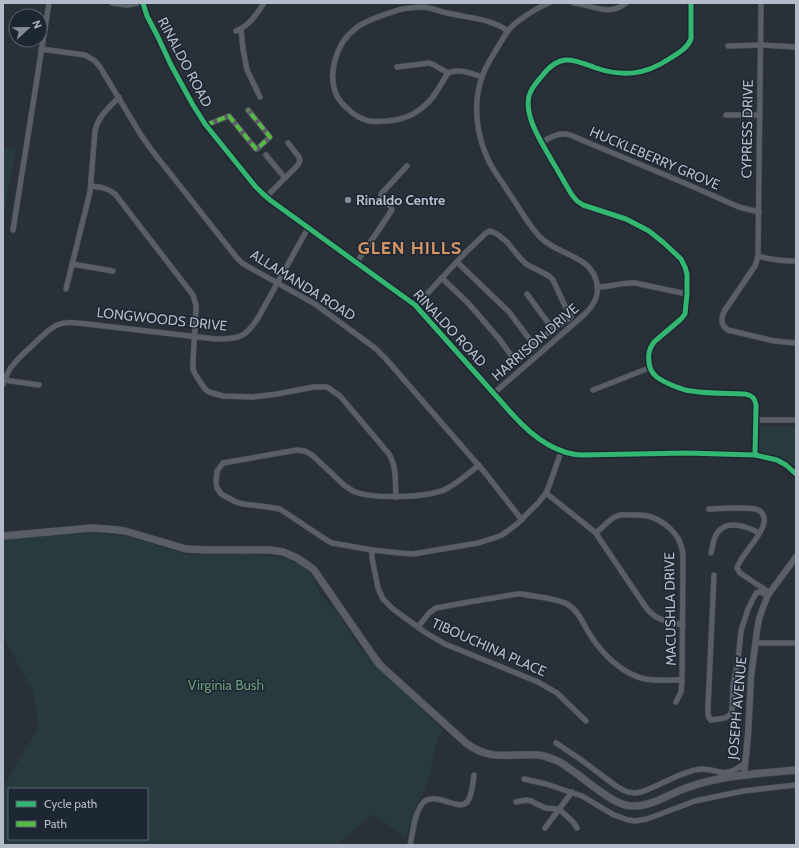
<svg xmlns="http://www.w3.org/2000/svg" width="799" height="848" viewBox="0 0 799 848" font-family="Cabin,sans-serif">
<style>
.green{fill:#273a3e;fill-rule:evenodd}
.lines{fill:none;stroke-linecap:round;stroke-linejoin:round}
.minor-casing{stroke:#484c53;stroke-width:6}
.tertiary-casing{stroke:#484c53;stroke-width:7}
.secondary-casing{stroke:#484c53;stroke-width:8}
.minor{stroke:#5a5e66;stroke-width:5}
.tertiary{stroke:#5a5e66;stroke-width:6}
.secondary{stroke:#595d64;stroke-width:7}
.quiet{stroke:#58b947;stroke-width:4;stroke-dasharray:8 4;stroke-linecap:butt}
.cycleway-casing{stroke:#1d2633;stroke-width:8}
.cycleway{stroke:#33b770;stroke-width:5}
.poi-dot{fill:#848b96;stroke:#1d2633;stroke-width:1.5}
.labels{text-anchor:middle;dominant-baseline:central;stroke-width:3;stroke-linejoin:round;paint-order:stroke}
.street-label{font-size:14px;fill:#b4bcc9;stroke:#1d2633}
.poi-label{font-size:14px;font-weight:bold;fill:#b4bcc9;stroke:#1d2633;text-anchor:start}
.park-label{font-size:14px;fill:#6b9a76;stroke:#1d2633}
.district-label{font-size:18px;font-weight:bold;letter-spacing:1px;fill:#d59563;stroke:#1d2633}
</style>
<rect width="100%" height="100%" fill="#2a3038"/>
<g class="green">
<path d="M3 148 16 149 3 219Z"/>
<path d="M762 426 796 427V474L776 459 756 457 758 430Z"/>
<path d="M94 533 125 536 189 555 244 554 266 555 288 559 304 567 315 580 320 594 335 610 363 652 443 730 437 740 429 776 424 792 416 805 406 838 373 814 336 845H3V787L38 728 34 693 3 637V539ZM9 789H147V839H9Z"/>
</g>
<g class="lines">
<g class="minor-casing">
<g id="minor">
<path d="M112 3 127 5 138 3"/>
<path d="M574 3C593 5 609 17 626 3"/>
<path d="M691 3V39C687 49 677 54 669 59 645 75 623 77 596 68 587 65 578 60 567 60 557 60 548 68 542 76 537 82 531 88 529 96 524 117 542 143 552 161 559 172 565 184 572 195L577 201 583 205 626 219 649 231 664 243 681 259 685 267 687 274V294L685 314 681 319 654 342C649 349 648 354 649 362 650 377 663 381 674 386 680 388 686 391 692 391 709 394 728 393 745 394 752 395 755 398 756 405L755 455"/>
<path d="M761 3 758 256 755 266 725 310C721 317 720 325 728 330L774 341 796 343"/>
<path d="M241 29 243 49 247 70 260 97"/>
<path d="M236 31C250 25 256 15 264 3"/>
<path d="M728 46 761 45 796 47"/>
<path d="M41 49 85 55 95 61 100 67 141 135 150 148 237 258 242 263 247 266 315 304 375 348 386 359 486 474 522 520"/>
<path d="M397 67 429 63 434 65 448 73"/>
<path d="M482 77C471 73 459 68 448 73 440 85 435 98 423 107 413 116 401 120 387 121 381 121 375 122 369 121 361 119 354 115 348 109 344 106 341 102 338 98 326 76 336 43 355 29 365 20 389 13 402 9 409 8 416 7 424 7 432 8 439 11 447 13 468 18 490 18 508 31"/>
<path d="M726 115H760"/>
<path d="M206 125 229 116 256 149H257L270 137 248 110"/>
<path d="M542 142C551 137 559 132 570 135L682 182 739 207 759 212"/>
<path d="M266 155 285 178"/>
<path d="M91 186C100 187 108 188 115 194L193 295 196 305V310L193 361V370L197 377 205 389 209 392 223 396 253 397 277 394 314 387H327L340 396 389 454C397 467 395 483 396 497"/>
<path d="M266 197 297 166 300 161 299 157 288 143"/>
<path d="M13 230 49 3"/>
<path d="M758 256C770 260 783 261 796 261"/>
<path d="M357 262 392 210 391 207 382 199 381 194 407 166"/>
<path d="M457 262 509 312 534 345"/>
<path d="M72 264 113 271"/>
<path d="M597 287C610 287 622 282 635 283L687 294"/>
<path d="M66 289 90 192 95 131C98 116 109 108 119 97"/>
<path d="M427 294 464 254 486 233 490 231 497 234 507 242 520 258 526 264 549 276 553 280 565 306 571 313V317C561 325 550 331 540 339 532 346 528 356 518 360L513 358 500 340 469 304 442 278"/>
<path d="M527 294 543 316 554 330"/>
<path d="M4 380 39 385"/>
<path d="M3 384C6 377 8 370 13 365 19 357 26 351 33 345 40 338 48 329 57 325 64 322 71 322 78 323L216 339C239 339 245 338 258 318L308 228"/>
<path d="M593 390 649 368"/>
<path d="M494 393 585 314C597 302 602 289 593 273 583 255 553 252 539 236 527 223 519 207 509 193 502 181 492 170 487 157 476 133 473 102 482 77 485 67 491 59 496 50 500 44 503 38 507 32 514 22 538 7 549 3"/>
<path d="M755 420H796"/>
<path d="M479 465C469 473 458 483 446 489 428 498 374 499 355 492 351 490 348 488 344 485L312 455 305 451 297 450 223 463 217 471 216 483 217 488 221 494 236 502 243 504 268 507 280 509 328 541 332 543 372 550 400 553 413 554 478 543 494 538 502 535 517 524 538 503 546 493 549 486 561 452"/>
<path d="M546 493 596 533 599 538 647 609C658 621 668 622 683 625"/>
<path d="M709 509C719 509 750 506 758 510 763 512 765 518 764 523 762 532 755 540 750 547 745 554 739 561 737 568L740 573 770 593"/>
<path d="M596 533C602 528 609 519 617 516 622 514 628 515 633 515 638 515 643 515 648 516 663 520 679 533 682 549 683 552 683 555 683 558L682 680 681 692 676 702"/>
<path d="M372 550V558L378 588 383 599 393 609 426 633 445 644 538 682 557 693 586 721"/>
<path d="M711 553C713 546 713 537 718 532 728 519 748 527 759 533"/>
<path d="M714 575 708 707C708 712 707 717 711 720L725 718 730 715 732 711 733 686 738 660 741 631 748 609 756 593 760 592 768 595"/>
<path d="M418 627 429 613 436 608 469 602 517 594H522C535 597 556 598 567 604 578 610 583 623 589 633 601 653 622 674 645 679 657 681 670 680 682 680"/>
<path d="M755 643H796"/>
<path d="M556 743 580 759 616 786 623 790 628 792 635 793 641 792C659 786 684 770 702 769 708 769 714 771 720 772 730 774 737 769 745 763"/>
<path d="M524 779 546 784 582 796 614 815 628 820 635 821 647 819 695 801 743 791 796 785"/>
<path d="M516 802 526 800 531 801 545 808 559 809 573 822 577 828"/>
<path d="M545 828 572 792"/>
<path d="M410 845C413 833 414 814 422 804 434 788 462 816 469 799 472 793 473 782 474 775"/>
</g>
</g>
<g class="tertiary-casing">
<g id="tertiary">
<path d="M143 3 147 16 157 35 171 65 193 105 205 124 255 186 262 193 270 200 415 305 513 415C531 435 554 454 582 455L687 453 755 455 777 460 786 465 796 474"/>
<path d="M744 775 748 735 751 677 757 631 759 619 762 610 768 595 796 557"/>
</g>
</g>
<g class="secondary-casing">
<path id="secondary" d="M3 536 92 528 108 529 125 531 186 549 208 550H270L277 551 283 552 297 558 309 566 314 570 374 657 380 665 466 743C491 762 510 753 539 755 546 756 553 759 560 762 572 770 583 778 594 787 604 794 614 802 625 805 643 809 659 800 674 793 713 775 755 774 796 770"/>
</g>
<use href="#minor" class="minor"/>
<use href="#tertiary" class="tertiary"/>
<use href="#secondary" class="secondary"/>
<path class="quiet" d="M206 125 229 116 256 149H257L270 137 248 110"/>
<g class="cycleway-casing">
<g id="cycleway">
<path d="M143 3 147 16 157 35 171 65 193 105 205 124 255 186 262 193 270 200 415 305 513 415C531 435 554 454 582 455L687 453 755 455 777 460 786 465 796 474"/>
<path d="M691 3V39C687 49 677 54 669 59 645 75 623 77 596 68 587 65 578 60 567 60 557 60 548 68 542 76 537 82 531 88 529 96 524 117 542 143 552 161 559 172 565 184 572 195L577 201 583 205 626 219 649 231 664 243 681 259 685 267 687 274V294L685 314 681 319 654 342C649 349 648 354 649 362 650 377 663 381 674 386 680 388 686 391 692 391 709 394 728 393 745 394 752 395 755 398 756 405L755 455"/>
</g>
</g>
<use href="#cycleway" class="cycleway"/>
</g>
<circle class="poi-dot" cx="348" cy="200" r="4"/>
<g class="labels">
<g class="street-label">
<text transform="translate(185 62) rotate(62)">RINALDO ROAD</text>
<text transform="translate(747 129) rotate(-89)">CYPRESS DRIVE</text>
<text transform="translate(655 158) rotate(23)">HUCKLEBERRY GROVE</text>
<text transform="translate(303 285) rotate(32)">ALLAMANDA ROAD</text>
<text transform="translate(162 319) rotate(6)">LONGWOODS DRIVE</text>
<text transform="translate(450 328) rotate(47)">RINALDO ROAD</text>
<text transform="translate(535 342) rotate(-41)">HARRISON DRIVE</text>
<text transform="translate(670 609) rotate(-91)">MACUSHLA DRIVE</text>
<text transform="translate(489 647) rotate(24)">TIBOUCHINA PLACE</text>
<text transform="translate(737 708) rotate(-85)">JOSEPH AVENUE</text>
</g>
<g class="poi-label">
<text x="356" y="200">Rinaldo Centre</text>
</g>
<g class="park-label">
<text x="226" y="685">Virginia Bush</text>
</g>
<g class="district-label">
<text x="410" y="248">GLEN HILLS</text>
</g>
</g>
<rect width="799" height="848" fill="none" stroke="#b4bcc9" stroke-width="8"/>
<rect x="8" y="788" width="140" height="52" fill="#1d2633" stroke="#59626f"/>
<rect x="16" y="801" width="20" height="6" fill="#33b770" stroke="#59626f"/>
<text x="44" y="808" font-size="12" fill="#b4bcc9">Cycle path</text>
<rect x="16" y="821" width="20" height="6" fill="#58b947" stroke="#59626f"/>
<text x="44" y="828" font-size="12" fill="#b4bcc9">Path</text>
<g transform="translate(28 28) rotate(68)"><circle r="19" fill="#1d2633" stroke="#59626f"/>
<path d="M0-3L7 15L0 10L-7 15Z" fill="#848b96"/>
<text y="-6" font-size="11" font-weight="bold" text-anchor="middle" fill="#b4bcc9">N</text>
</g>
</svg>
